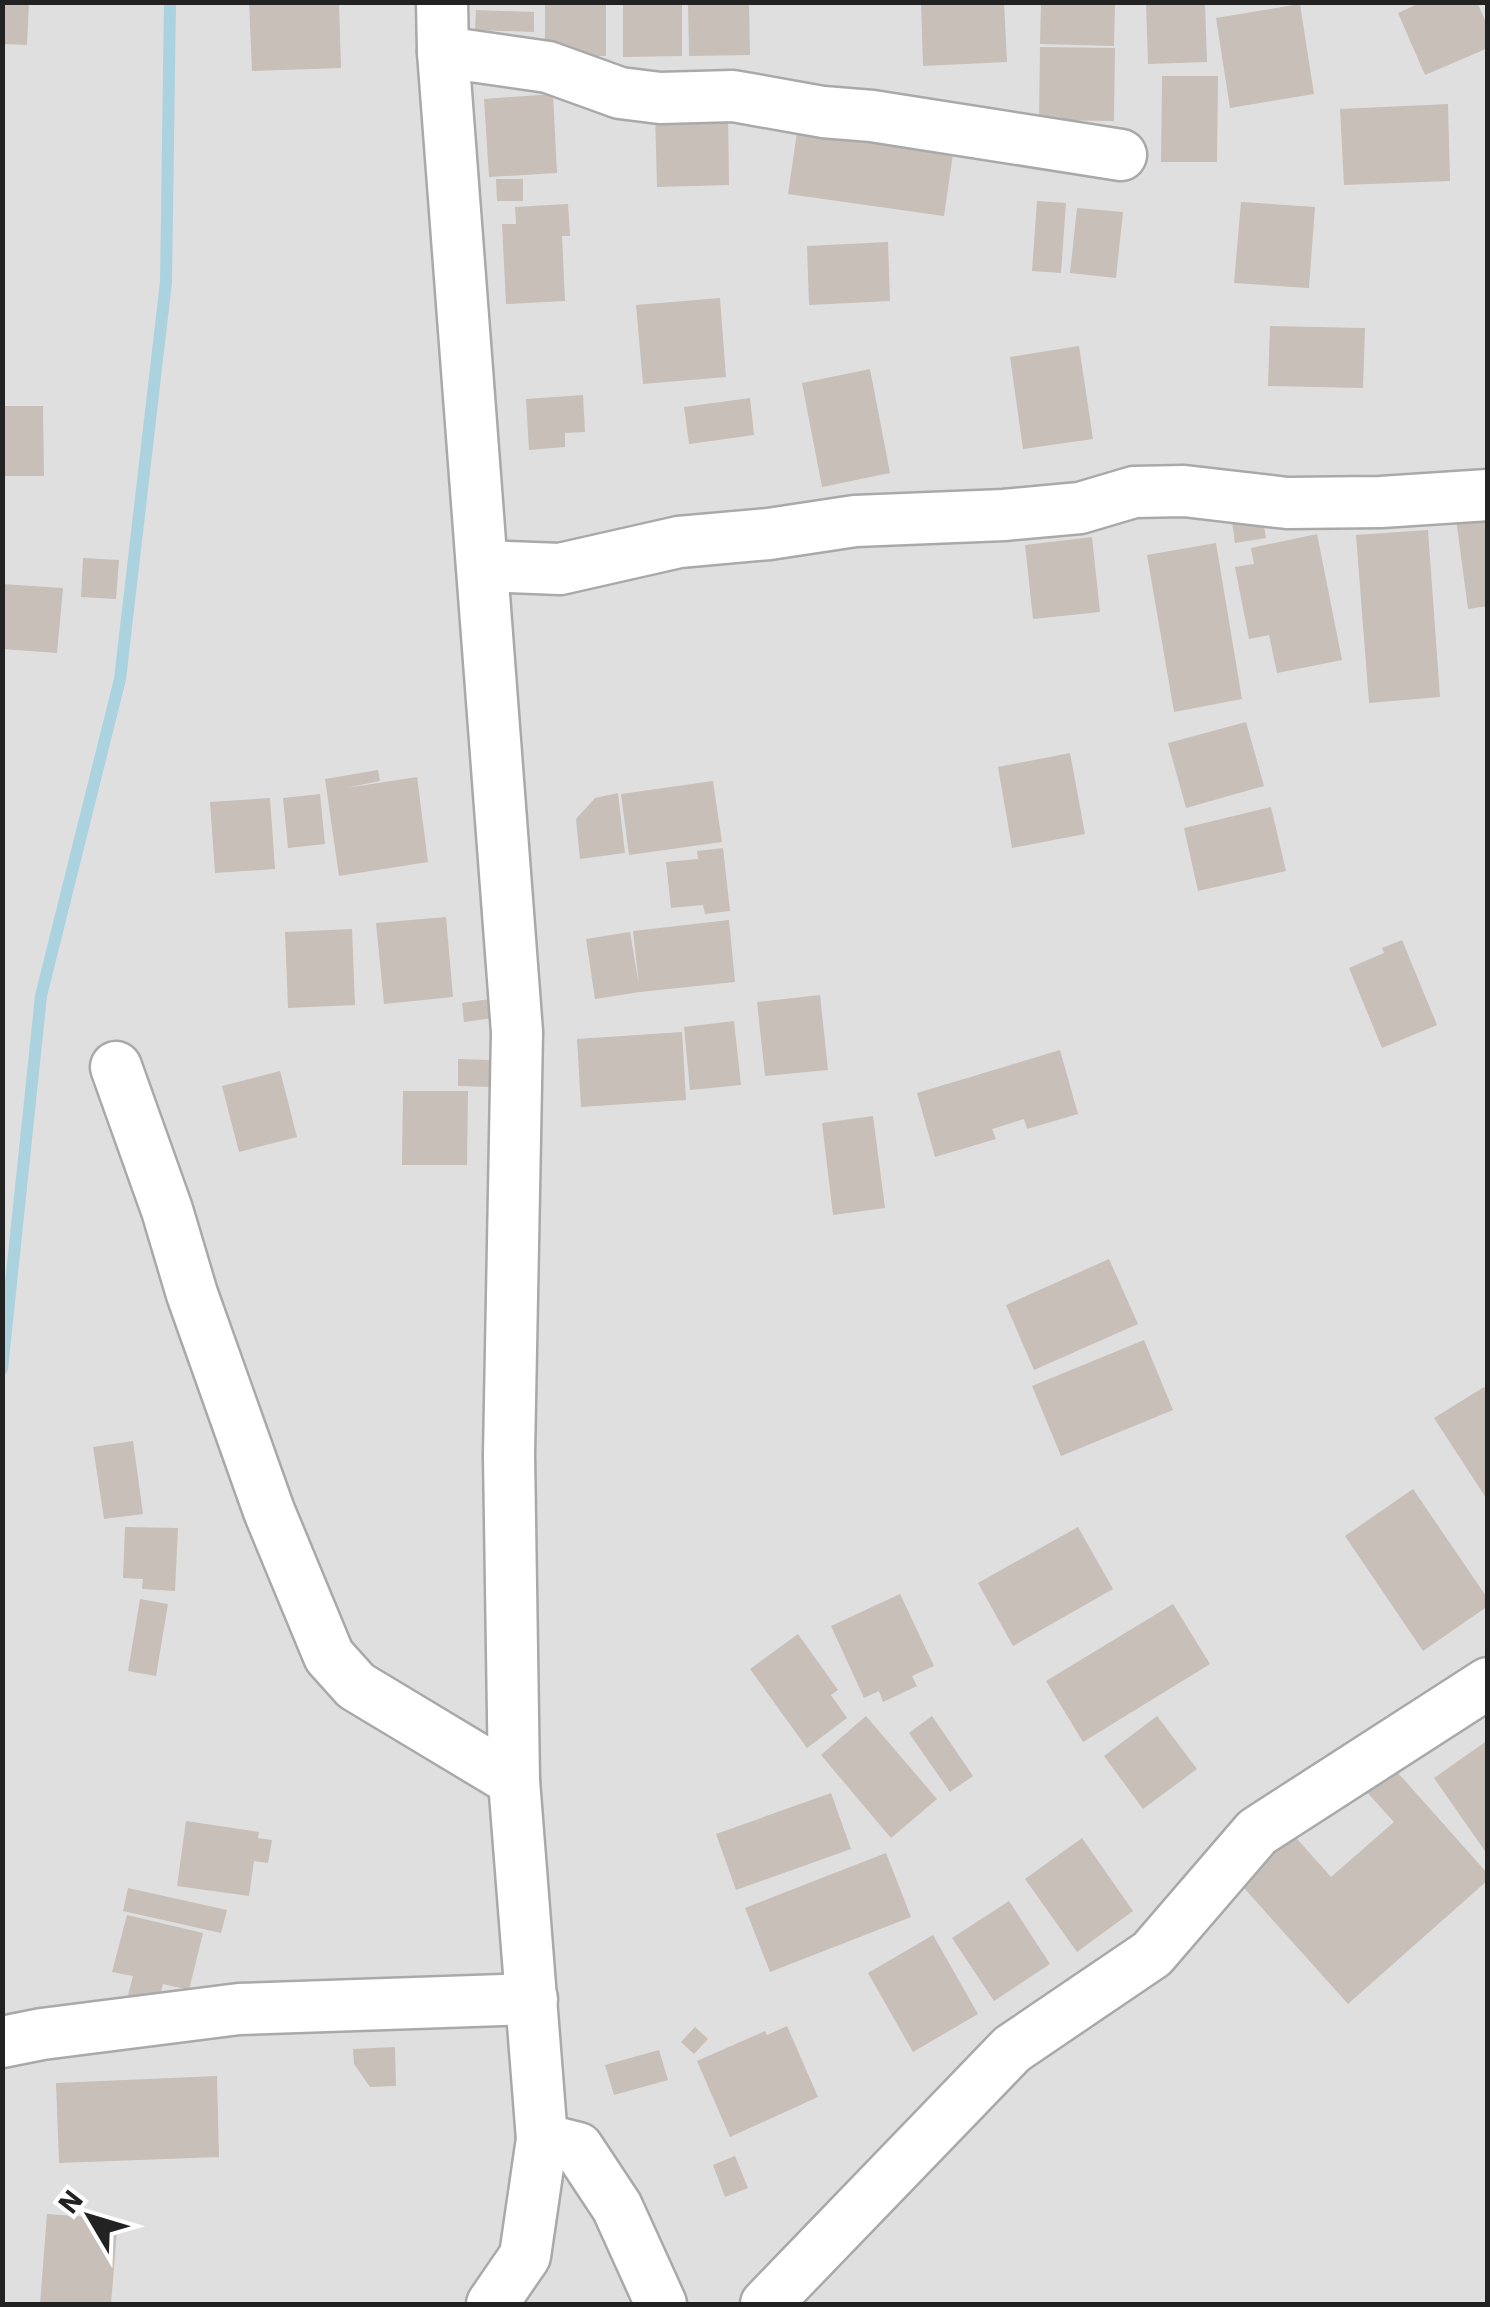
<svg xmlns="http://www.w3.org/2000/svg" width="1490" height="2307" viewBox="0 0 1490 2307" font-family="'IBM Plex Sans',sans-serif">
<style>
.residential{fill:#e0dfdf}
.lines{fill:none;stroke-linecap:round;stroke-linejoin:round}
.stream{stroke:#aad3df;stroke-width:12}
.building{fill:#c7bfb8}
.minor-casing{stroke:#a9a9a9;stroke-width:55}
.minor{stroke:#fff;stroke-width:50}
</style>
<rect width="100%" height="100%" fill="#f2efe9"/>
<rect class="residential" x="3" y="3" width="1484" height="2301"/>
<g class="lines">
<path class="stream" d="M2 1369 41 996 120 679 166 282 170 2"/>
</g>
<g class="building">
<path d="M2 2H29L27 45 2 44Z"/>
<path d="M249 2H339L341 68 252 71Z"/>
<rect x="545" y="2" width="61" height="54"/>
<path d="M623 2H682V56L623 57Z"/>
<path d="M688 2H749L750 55 689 56Z"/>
<path d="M921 2H1004L1007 62 923 66Z"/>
<path d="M1041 2H1115L1114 46 1040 44Z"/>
<path d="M1146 2H1205L1207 62 1148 64Z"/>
<path d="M1422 2H1477L1488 27V48L1425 75 1398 13Z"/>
<path d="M1300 4 1314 94 1230 108 1216 18Z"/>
<path d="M476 10 534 12V32L475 30Z"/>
<path d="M1040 47 1115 48 1114 121 1039 120Z"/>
<path d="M1162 76H1218L1217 162H1161Z"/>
<path d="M553 94 557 173 489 177 484 99Z"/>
<path d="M1448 104 1450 181 1344 185 1340 109Z"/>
<path d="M728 111 729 185 657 187 655 113Z"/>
<path d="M798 125 954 147 944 216 788 194Z"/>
<path d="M496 179H523V201H497Z"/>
<path d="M1037 201 1066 203 1061 273 1032 271Z"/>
<path d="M1241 202 1315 207 1309 288 1234 283Z"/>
<path d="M568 204 570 236H562L565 301 506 304 502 224H516L515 207Z"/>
<path d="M1077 208 1123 212 1116 278 1070 273Z"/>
<path d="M888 242 890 301 809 305 807 246Z"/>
<path d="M720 298 726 377 643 384 636 305Z"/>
<path d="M1270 326 1365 328 1363 388 1268 386Z"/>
<path d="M1079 346 1093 439 1023 449 1010 357Z"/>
<path d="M870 369 890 473 822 487 802 383Z"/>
<path d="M583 395 585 432 565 433V447L529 450 526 399Z"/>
<path d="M750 398 754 435 689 444 684 407Z"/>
<path d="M2 406H43L44 476H2Z"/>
<path d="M1260 503 1266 538 1235 543 1230 508Z"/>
<path d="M1488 507V606L1468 609 1455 511Z"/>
<path d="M1428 530 1440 697 1369 703 1356 535Z"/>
<path d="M1317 534 1342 660 1277 673 1269 635 1249 639 1235 567 1254 564 1251 548Z"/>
<path d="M1092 537 1100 612 1033 619 1025 545Z"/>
<path d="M1216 543 1242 699 1174 712 1147 555Z"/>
<path d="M83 558 119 560 116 599 81 597Z"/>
<path d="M2 584 63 588 57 653 2 649Z"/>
<path d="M1246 722 1264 786 1186 808 1168 743Z"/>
<path d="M1070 753 1085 834 1012 848 998 767Z"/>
<path d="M378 770 380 781 346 788 417 777 428 862 339 876 325 779Z"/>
<path d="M713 781 722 842 629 855 621 794Z"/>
<path d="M618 793 625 853 580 859 576 819 595 798Z"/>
<path d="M320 794 325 844 288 848 283 798Z"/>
<path d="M270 798 275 869 215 873 210 802Z"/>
<path d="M1271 807 1286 871 1198 891 1184 828Z"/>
<path d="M723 848 730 911 705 914 703 905 671 908 666 862 698 859 697 851Z"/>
<path d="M446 917 453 997 384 1004 376 923Z"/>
<path d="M729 920 735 982 640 992 595 999 586 939 630 932 639 985 633 931Z"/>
<path d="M352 929 355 1005 288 1008 285 932Z"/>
<path d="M1402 940 1437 1025 1382 1048 1349 968 1384 953 1382 948Z"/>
<path d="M820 995 828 1070 765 1076 757 1002Z"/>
<path d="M490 999 493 1018 464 1022 462 1003Z"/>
<path d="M734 1021 741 1085 690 1090 684 1027Z"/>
<path d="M682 1032 686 1100 581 1107 577 1039Z"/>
<path d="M1060 1050 1078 1114 1027 1129 1024 1119 992 1129 996 1139 935 1157 917 1093Z"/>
<path d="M458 1059 491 1060V1087L458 1086Z"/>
<path d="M280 1071 297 1137 239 1152 222 1086Z"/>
<path d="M403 1091H468L467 1165H402Z"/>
<path d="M873 1116 885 1208 833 1215 822 1123Z"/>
<path d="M1109 1259 1138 1324 1034 1370 1006 1305Z"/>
<path d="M1144 1340 1173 1410 1061 1456 1032 1386Z"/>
<path d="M1484 1387 1488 1392V1501L1434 1418Z"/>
<path d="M133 1441 143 1514 104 1519 93 1447Z"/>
<path d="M1413 1489 1488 1599V1606L1423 1651 1345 1536Z"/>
<path d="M125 1527 178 1528 175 1591 142 1589 143 1579 123 1578Z"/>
<path d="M1078 1527 1113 1589 1013 1646 978 1583Z"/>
<path d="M900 1594 934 1666 912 1676 917 1686 883 1702 879 1691 864 1698 831 1626Z"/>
<path d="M140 1599 168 1604 156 1676 128 1671Z"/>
<path d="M1173 1604 1210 1664 1083 1742 1046 1681Z"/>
<path d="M798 1634 838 1690 831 1695 847 1718 807 1748 750 1669Z"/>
<path d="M866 1716 937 1799 891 1838 821 1755Z"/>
<path d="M932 1716 973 1776 950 1792 909 1733Z"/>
<path d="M1157 1716 1197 1769 1143 1809 1104 1756Z"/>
<path d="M1488 1740V1849L1485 1851 1434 1778Z"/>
<path d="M1391 1765 1488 1874V1880L1348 2004 1236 1879 1290 1831 1331 1877 1394 1822 1364 1789Z"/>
<path d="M831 1793 851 1849 736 1890 716 1834Z"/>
<path d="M186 1821 259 1832 258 1838 272 1840 268 1863 254 1861 249 1896 177 1886Z"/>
<path d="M1082 1838 1133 1911 1077 1952 1025 1879Z"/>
<path d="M886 1853 911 1917 770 1972 745 1908Z"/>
<path d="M128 1888 227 1910 221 1933 123 1911Z"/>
<path d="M1009 1901 1050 1964 994 2001 952 1938Z"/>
<path d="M127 1915 203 1933 189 1990 163 1984 158 2003 128 1995 133 1976 112 1972Z"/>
<path d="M933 1935 978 2014 913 2052 868 1973Z"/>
<path d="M787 2026 818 2097 730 2137 697 2061 765 2031 767 2035Z"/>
<path d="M695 2027 708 2039 694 2054 681 2042Z"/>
<path d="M395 2047 396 2086 370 2087 354 2064 353 2049Z"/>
<path d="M659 2050 668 2080 614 2095 605 2065Z"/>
<path d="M217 2076 219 2157 59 2163 56 2083Z"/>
<path d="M735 2156 748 2188 725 2197 713 2165Z"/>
<path d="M47 2214 118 2219 111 2304H40Z"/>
</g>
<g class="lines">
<g class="minor-casing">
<g id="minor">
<path d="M442 2 443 52 517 1032 509 1455 514 1781 542 2139 525 2256 492 2304"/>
<path d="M443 52 548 67 620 93 660 98 733 96 823 112 872 116 1121 155"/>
<path d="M482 566 560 569 679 542 769 534 855 521 1004 515 1080 508 1134 492 1184 491 1287 503 1381 502 1488 495"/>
<path d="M116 1067 167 1210 192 1294 269 1511 329 1656 356 1686 514 1781"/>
<path d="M2 2042 42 2034 239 2009 532 1999"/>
<path d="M542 2139 578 2148 617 2207 661 2304"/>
<path d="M766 2304 1012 2049 1152 1954 1257 1832 1488 1683"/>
</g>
</g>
<use href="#minor" class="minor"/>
</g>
<rect width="1490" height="2307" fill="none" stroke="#222222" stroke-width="10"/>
<g transform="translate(90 2217) rotate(308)" stroke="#ffffff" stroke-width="8" paint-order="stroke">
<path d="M0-8L18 38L0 25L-18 38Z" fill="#222222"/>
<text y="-15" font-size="28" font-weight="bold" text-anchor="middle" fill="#222222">N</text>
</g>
</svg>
